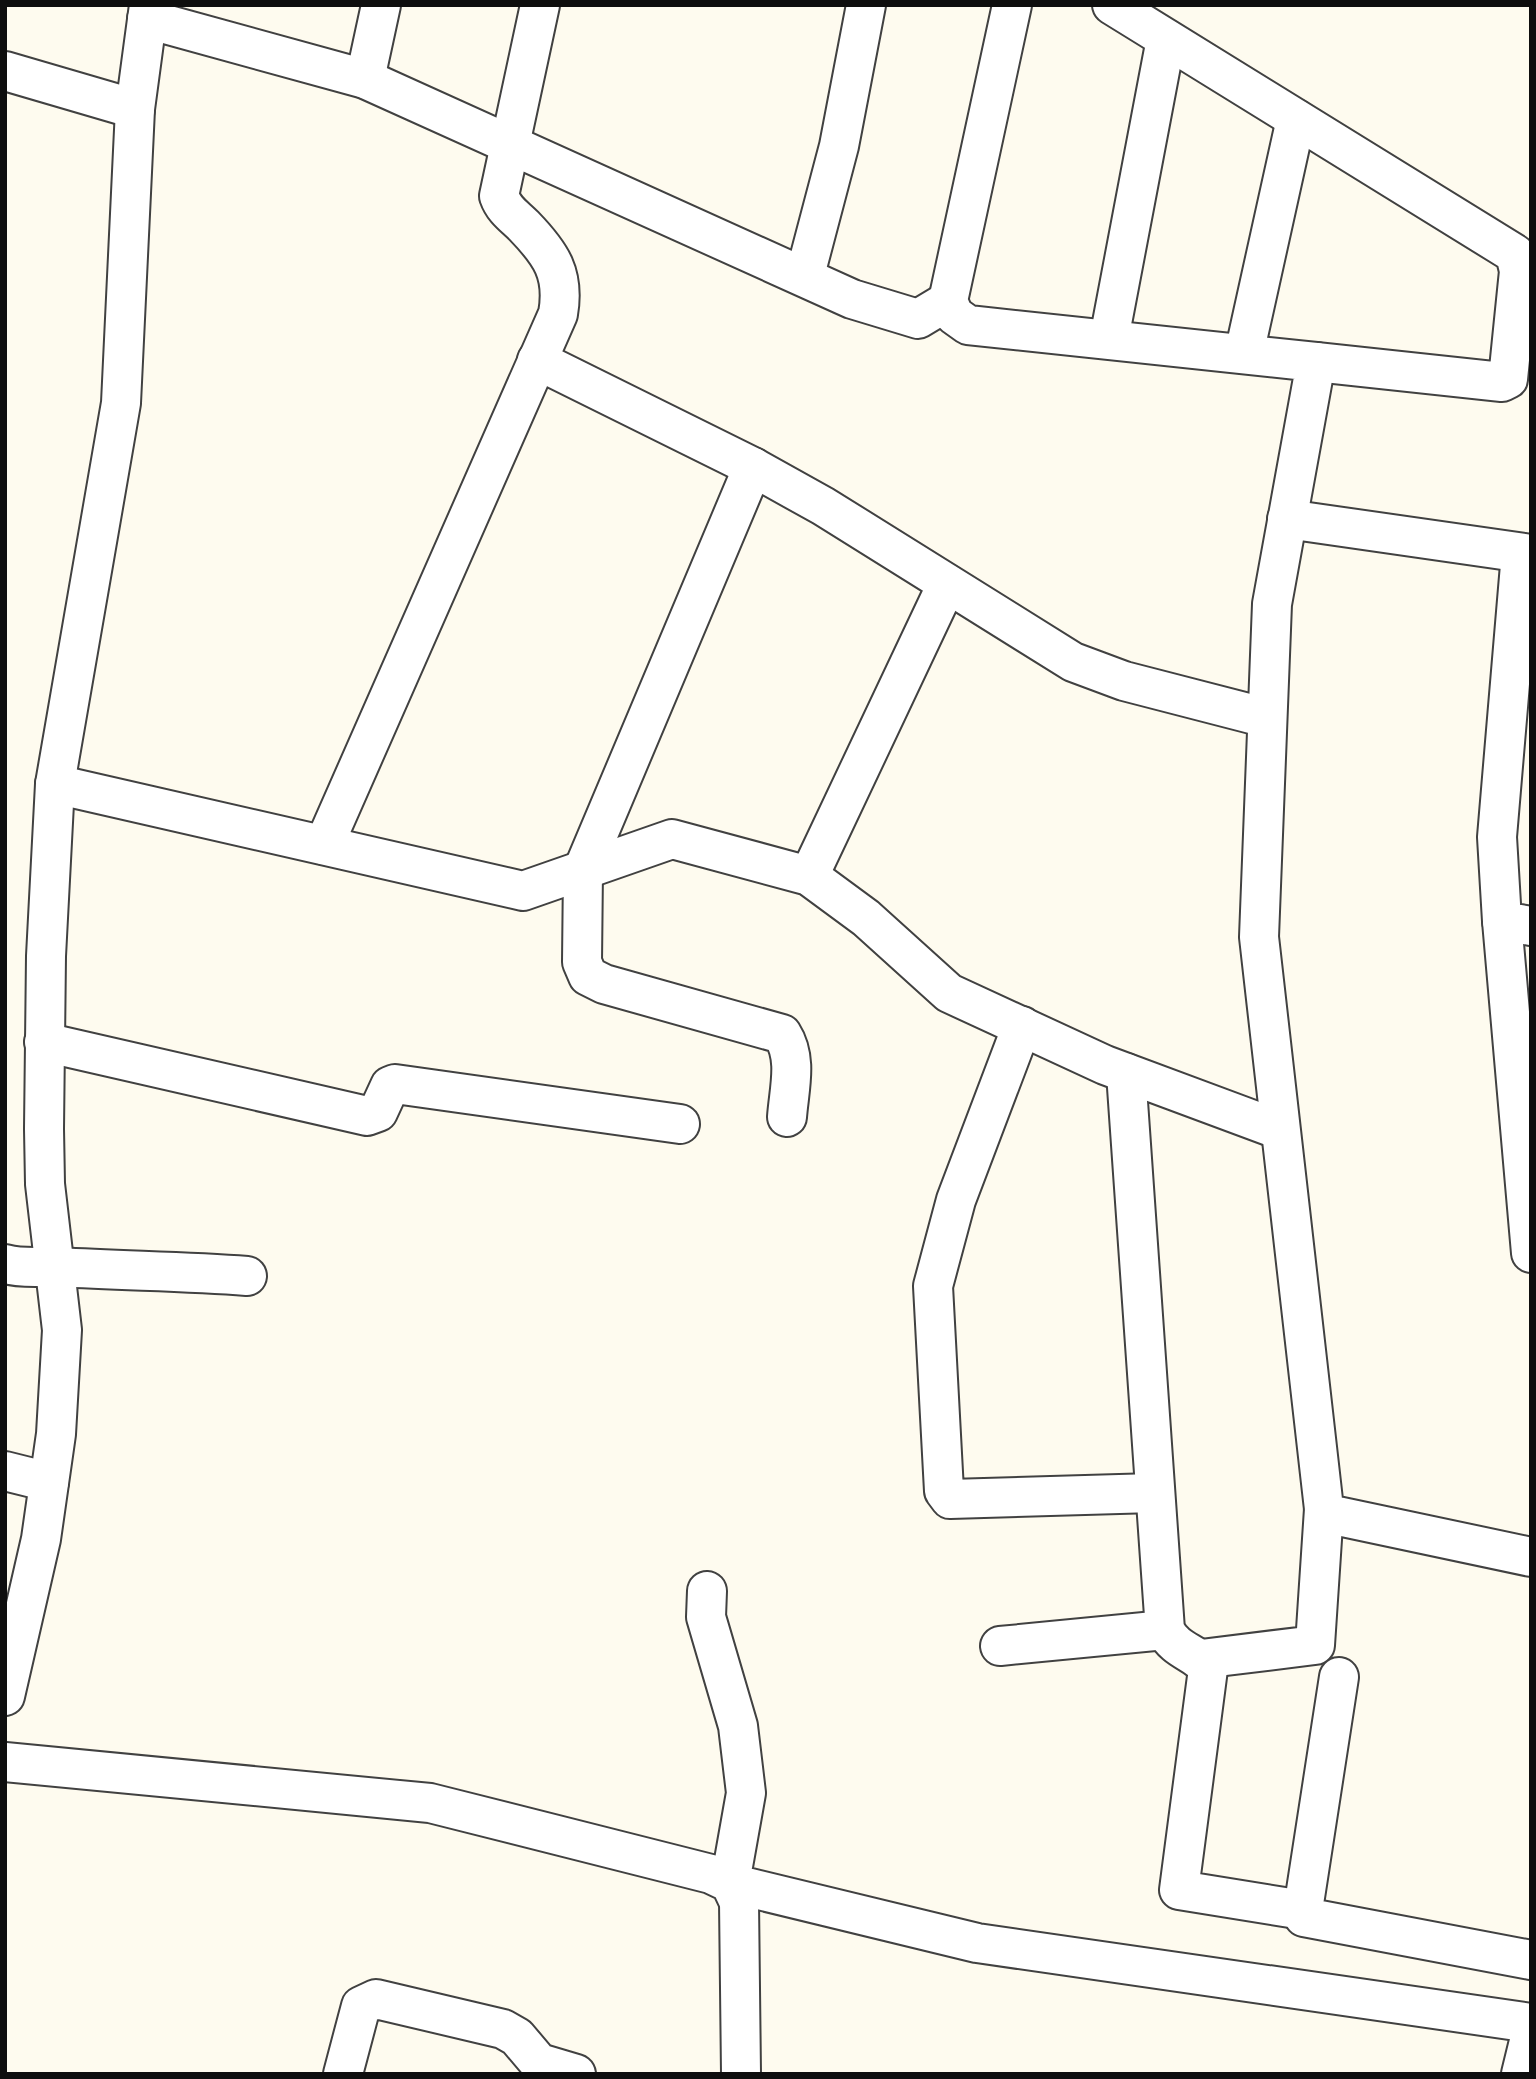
<svg xmlns="http://www.w3.org/2000/svg" width="1536" height="2079" viewBox="0 0 1536 2079" font-family="'Playfair Display',serif">
<style>
.lines{fill:none;stroke-linecap:round;stroke-linejoin:round}
.minor-casing{stroke:#414141;stroke-width:42}
.minor{stroke:#fff;stroke-width:38}
</style>
<rect width="100%" height="100%" fill="#fefbef"/>
<g class="lines">
<g class="minor-casing">
<g id="minor">
<path d="M1012 5 948 301 954 315 968 325 1316 362 1272 604 1259 937 1324 1509 1333 1515 1531 1557"/>
<path d="M1112 5 1515 254 1519 271 1508 379 1502 382 1316 362"/>
<path d="M147 19 365 79 852 299 918 319 948 301"/>
<path d="M5 71 135 109"/>
<path d="M365 79 381 5"/>
<path d="M805 275 839 146 866 5"/>
<path d="M1109 339 1166 39"/>
<path d="M1244 354 1296 119"/>
<path d="M537 360 753 467 823 506 1073 662 1124 681 1267 718"/>
<path d="M753 467 583 870 582 962 588 976 604 984 782 1034C798 1059 789 1089 787 1117"/>
<path d="M1287 519 1531 554"/>
<path d="M1521 553 1497 837 1502 921 1531 926"/>
<path d="M55 784 523 891 672 839 809 876 866 918 949 993 1105 1065 1280 1130"/>
<path d="M324 845 558 314C565 274 551 254 524 226 514 216 504 210 499 196L540 5"/>
<path d="M809 876 947 584"/>
<path d="M1502 921 1531 1253"/>
<path d="M1022 1026 956 1200 933 1286 944 1491 950 1499 1154 1493"/>
<path d="M44 1042 367 1116 378 1112 390 1086 395 1084 680 1124"/>
<path d="M1126 1073 1165 1630C1177 1653 1196 1651 1208 1669L1179 1890 1303 1910"/>
<path d="M5 1264C23 1269 40 1266 59 1267 122 1271 184 1271 247 1276"/>
<path d="M5 1471 49 1482"/>
<path d="M707 1591 706 1617 738 1726 746 1793 730 1883 977 1943 1531 2023"/>
<path d="M1000 1646 1165 1630"/>
<path d="M1201 1659 1315 1645 1324 1509"/>
<path d="M1339 1677 1303 1910 1304 1917 1531 1960"/>
<path d="M5 1696 41 1539 56 1434 62 1330 45 1184 44 1129 46 956 55 784 121 403 135 109 149 5"/>
<path d="M5 1762 430 1803 711 1874 730 1883 739 1902 741 2074"/>
<path d="M343 2074 361 2006 376 1999 503 2029 517 2037 539 2063 576 2074"/>
<path d="M1521 2074 1531 2033"/>
</g>
</g>
<use href="#minor" class="minor"/>
</g>
<rect width="1536" height="2079" fill="none" stroke="#0e0e0e" stroke-width="14"/>
</svg>
